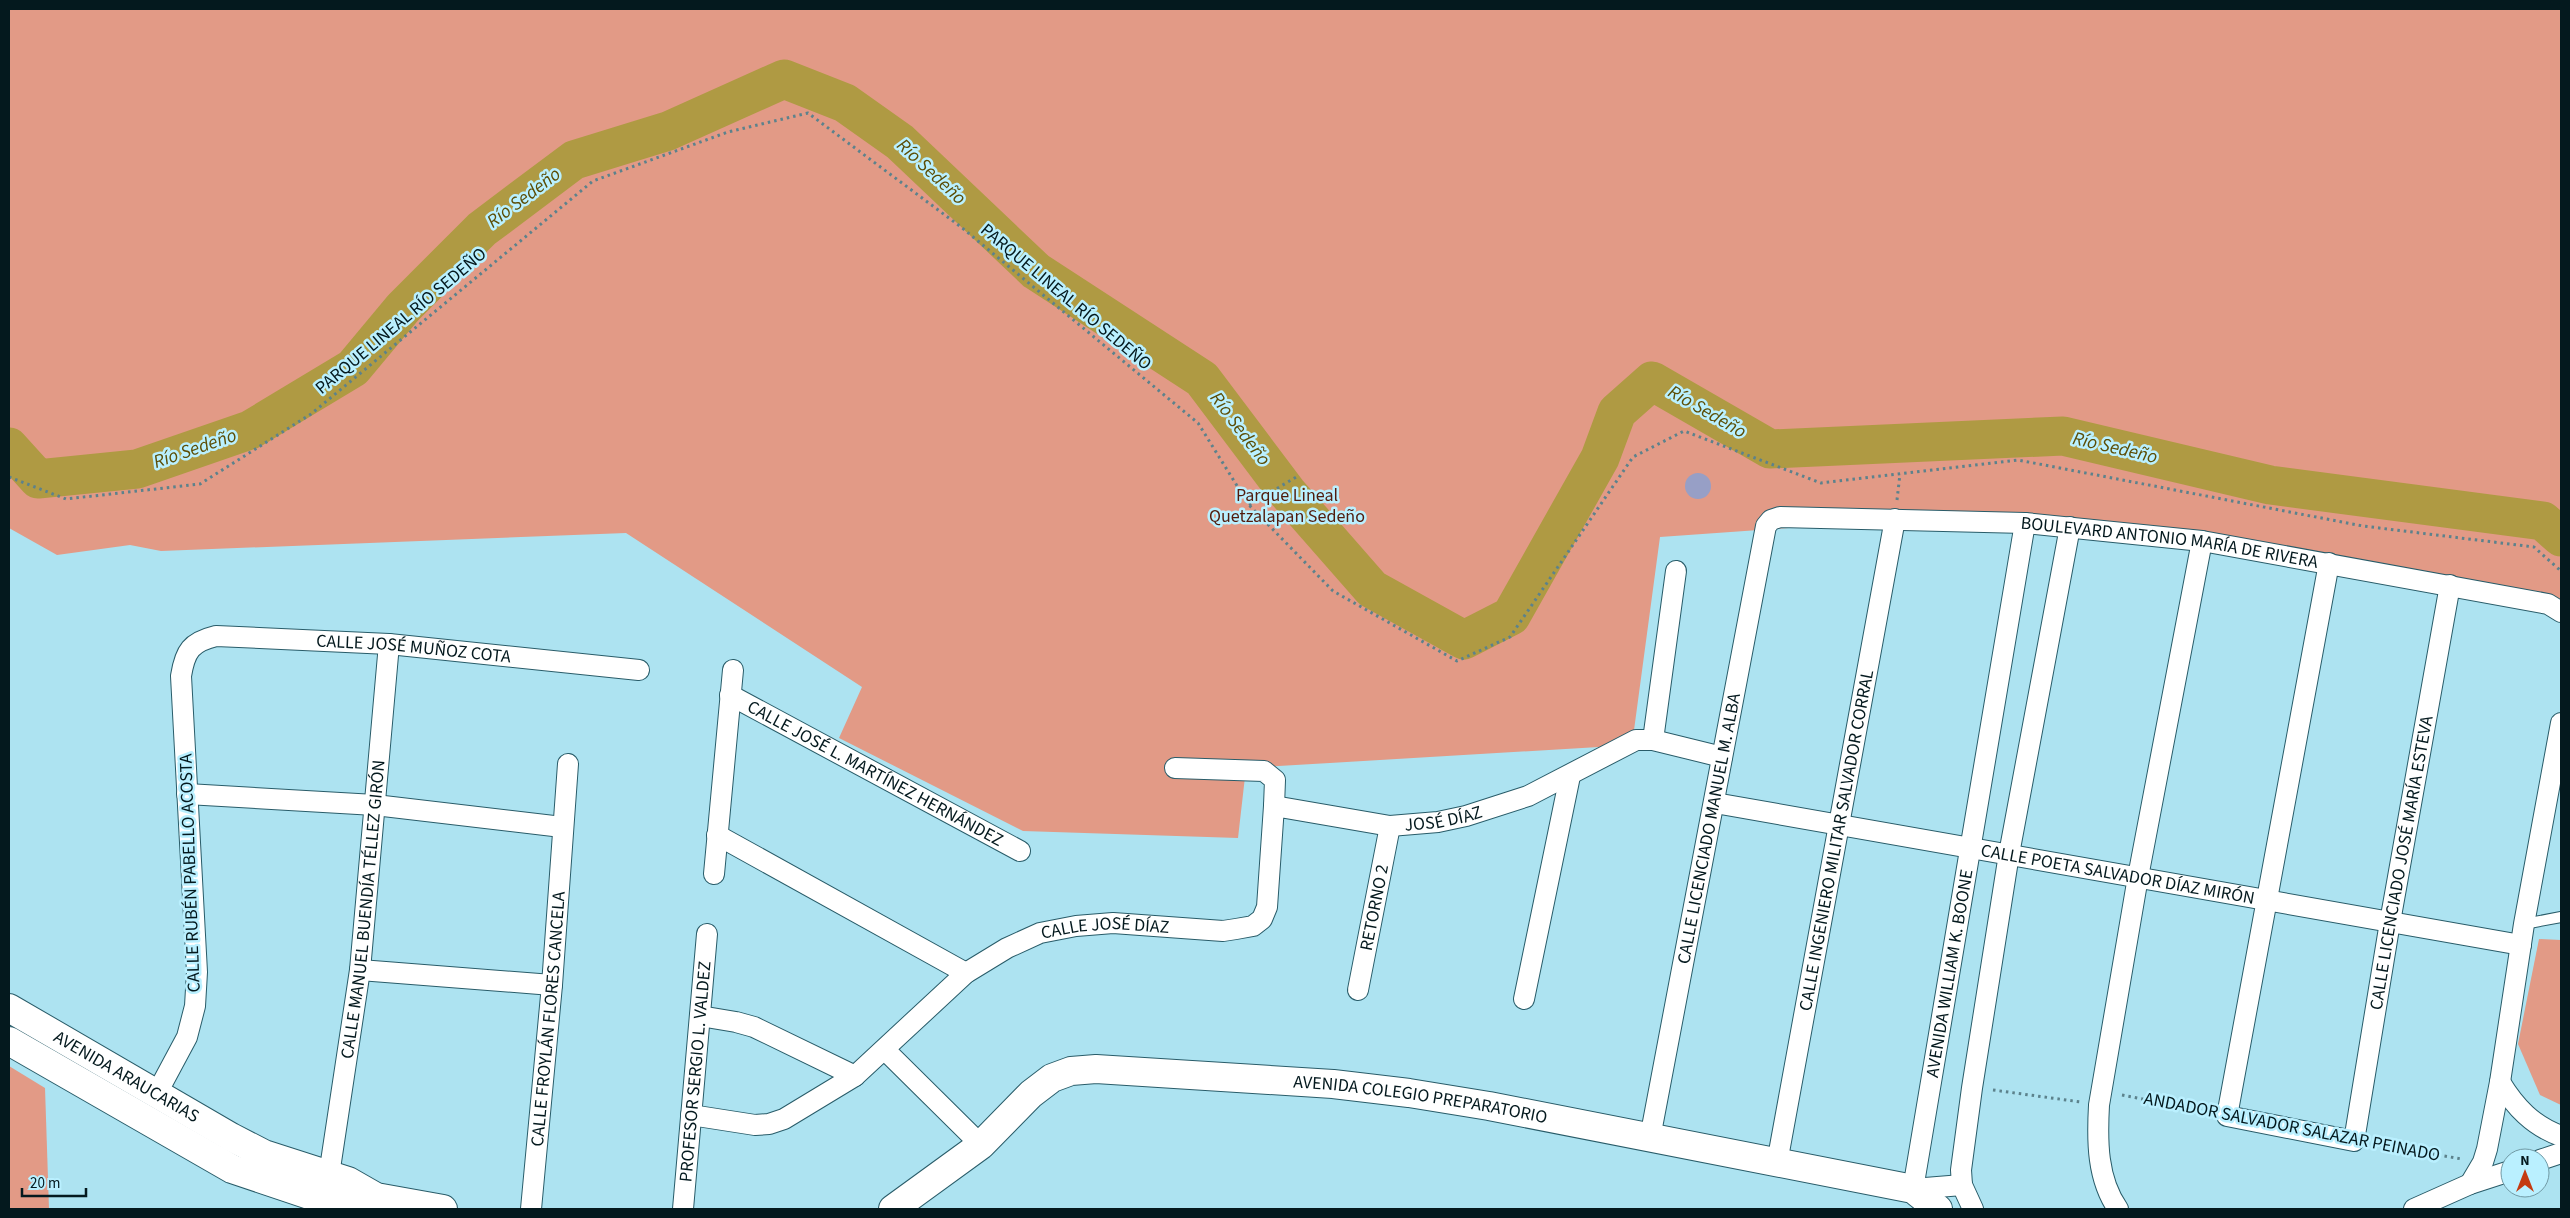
<svg xmlns="http://www.w3.org/2000/svg" width="2570" height="1218" viewBox="0 0 2570 1218" font-family="'Source Sans 3',sans-serif">
<style>
.green{fill:#e29a86}
.lines{fill:none;stroke-linecap:round;stroke-linejoin:round}
.river{stroke:#af9a43;stroke-width:39}
.building{fill:#979fc6}
.lane-casing{stroke:#295c69;stroke-width:12}
.street-casing{stroke:#295c69;stroke-width:22}
.secondary-casing{stroke:#295c69;stroke-width:30}
.path{stroke:#5c828c;stroke-width:3;stroke-dasharray:2.5 4;stroke-linecap:butt}
.lane{stroke:#fff;stroke-width:10}
.street{stroke:#fff;stroke-width:20}
.secondary{stroke:#fff;stroke-width:28}
.labels{text-anchor:middle;dominant-baseline:central;stroke-width:5;stroke-linejoin:round;paint-order:stroke}
.street-label{font-size:18px;fill:#04191e;stroke:#baf0ff}
.park-label{font-size:18px;fill:#511b0d;stroke:#baf0ff}
.water-label{font-size:19px;font-style:italic;fill:#5c4d06;stroke:#baf0ff}
</style>
<rect width="100%" height="100%" fill="#ade3f1"/>
<g class="green">
<path d="M9 9H2561V612L1999 513 1660 537 1632 745 1246 768 1238 838 1023 831 839 738 862 687 626 533 161 551 130 545 57 555 9 528Z"/>
<path d="M2539 939 2561 940V1105L2540 1095 2518 1044Z"/>
<path d="M9 1066 45 1088 49 1209H9Z"/>
</g>
<g class="lines">
<path class="river" d="M9 447 38 479 137 469 250 430 353 368 403 308 482 229 574 160 668 131 784 79 845 103 900 142 1036 271 1202 379 1287 492 1372 589 1464 640 1511 616 1600 458 1617 412 1652 381 1770 449 2063 436 2270 485 2543 521 2561 537"/>
</g>
<circle class="building" cx="1698" cy="486" r="13"/>
<g class="lines">
<g class="lane-casing">
<path id="lane" d="M2524 924 2561 917"/>
</g>
<g class="street-casing">
<g id="street">
<path id="s1" d="M2329 563 2227 1116 2354 1141 2390 922 2450 585"/>
<path id="s2" d="M730 695 1020 851"/>
<path d="M1653 740 1676 571"/>
<path d="M1175 768 1264 771 1275 780 1274 806"/>
<path d="M187 794 375 805 562 827"/>
<path id="s3" d="M1715 803 2521 945"/>
<path d="M717 835 966 973"/>
<path d="M714 874 733 670"/>
<path d="M360 970 552 985"/>
<path id="s4" d="M1358 990 1390 826"/>
<path d="M1524 999 1570 776"/>
<path d="M700 1016 736 1022 754 1027 855 1076"/>
<path d="M885 1050 981 1145"/>
<path d="M2500 1082C2515 1107 2533 1126 2561 1136"/>
<path id="s5" d="M157 1093 187 1037 195 1006 197 972 181 676C185 651 191 642 216 636L389 644 639 670"/>
<path id="s6" d="M691 1115 755 1125 769 1124 784 1119 855 1076 966 973 1007 948 1040 933 1076 926 1113 923 1223 931 1236 929 1253 926 1262 919 1267 907 1274 806 1390 826 1438 822 1466 816 1528 796 1636 740H1653L1722 757"/>
<path id="s7" d="M1650 1138 1766 526 1771 520 1780 517 2025 523 2202 541 2548 604 2561 612"/>
<path d="M2540 1160 2561 1153"/>
<path id="s8" d="M1777 1163 1895 519"/>
<path id="s9" d="M329 1175 360 970 389 644"/>
<path d="M2470 1184 2483 1162 2487 1149 2500 1082 2524 924 2561 723"/>
<path id="s10" d="M1962 1185 1913 1189 2025 523"/>
<path id="s11" d="M531 1209 552 985 568 764"/>
<path id="s12" d="M683 1209 707 934"/>
<path d="M1973 1209 1962 1185 1961 1170 1972 1088 2009 854 2070 527"/>
<path d="M2118 1209C2097 1179 2097 1141 2099 1105L2138 877 2202 541"/>
<path d="M2414 1209 2470 1184 2510 1171"/>
</g>
</g>
<g class="secondary-casing">
<g id="secondary">
<path id="s13" d="M9 1008 231 1137 264 1154 348 1181 376 1197 443 1209"/>
<path d="M9 1041 232 1169 342 1206 376 1197"/>
<path id="s14" d="M893 1209 981 1145 1031 1094 1052 1078 1071 1071 1096 1069 1333 1084 1409 1093 1489 1106 1913 1189 1938 1209"/>
</g>
</g>
<g class="path">
<path d="M9 477 66 499 200 484 311 414 593 181 728 132 808 113 961 227 1198 423 1249 505 1333 591 1457 661 1510 637 1633 457 1684 431 1821 483 2018 460 2363 526 2534 547 2561 571"/>
<path d="M1897 500 1900 474"/>
<path d="M1249 505 1298 476"/>
<path d="M1993 1090 2081 1102"/>
<path d="M2122 1095 2209 1112"/>
<path d="M2374 1144 2462 1159"/>
</g>
<use href="#lane" class="lane"/>
<use href="#street" class="street"/>
<use href="#secondary" class="secondary"/>
</g>
<g class="labels">
<g class="street-label">
<text transform="translate(1066 297) rotate(40)">PARQUE LINEAL RÍO SEDEÑO</text>
<text transform="translate(401 321) rotate(-40)">PARQUE LINEAL RÍO SEDEÑO</text>
<text stroke="none"><textPath href="#s7" startOffset="1031">BOULEVARD ANTONIO MARÍA DE RIVERA</textPath></text>
<text stroke="none"><textPath href="#s5" startOffset="682">CALLE JOSÉ MUÑOZ COTA</textPath></text>
<text stroke="none"><textPath href="#s2" startOffset="165">CALLE JOSÉ L. MARTÍNEZ HERNÁNDEZ</textPath></text>
<text stroke="none"><textPath href="#s6" startOffset="925">JOSÉ DÍAZ</textPath></text>
<text stroke="none"><textPath href="#s7" startOffset="315">CALLE LICENCIADO MANUEL M. ALBA</textPath></text>
<text stroke="none"><textPath href="#s8" startOffset="328">CALLE INGENIERO MILITAR SALVADOR CORRAL</textPath></text>
<text stroke="none"><textPath href="#s1" startOffset="974">CALLE LICENCIADO JOSÉ MARÍA ESTEVA</textPath></text>
<text transform="translate(190 873) rotate(-92)">CALLE RUBÉN PABELLO ACOSTA</text>
<text stroke="none"><textPath href="#s3" startOffset="409">CALLE POETA SALVADOR DÍAZ MIRÓN</textPath></text>
<text stroke="none"><textPath href="#s4" startOffset="84">RETORNO 2</textPath></text>
<text stroke="none"><textPath href="#s9" startOffset="268">CALLE MANUEL BUENDÍA TÉLLEZ GIRÓN</textPath></text>
<text stroke="none"><textPath href="#s6" startOffset="479">CALLE JOSÉ DÍAZ</textPath></text>
<text stroke="none"><textPath href="#s10" startOffset="268">AVENIDA WILLIAM K. BOONE</textPath></text>
<text stroke="none"><textPath href="#s11" startOffset="191">CALLE FROYLÁN FLORES CANCELA</textPath></text>
<text stroke="none"><textPath href="#s12" startOffset="138">PROFESOR SERGIO L. VALDEZ</textPath></text>
<text stroke="none"><textPath href="#s13" startOffset="136">AVENIDA ARAUCARIAS</textPath></text>
<text stroke="none"><textPath href="#s14" startOffset="578">AVENIDA COLEGIO PREPARATORIO</textPath></text>
<text transform="translate(2292 1127) rotate(11)">ANDADOR SALVADOR SALAZAR PEINADO</text>
</g>
<g class="park-label">
<text x="1287" y="495">Parque Lineal<tspan x="1287" dy="21">Quetzalapan Sedeño</tspan></text>
</g>
<g class="water-label">
<text transform="translate(931 172) rotate(43)">Río Sedeño</text>
<text transform="translate(524 198) rotate(-37)">Río Sedeño</text>
<text transform="translate(1707 412) rotate(30)">Río Sedeño</text>
<text transform="translate(1240 429) rotate(53)">Río Sedeño</text>
<text transform="translate(2115 448) rotate(13)">Río Sedeño</text>
<text transform="translate(195 449) rotate(-19)">Río Sedeño</text>
</g>
</g>
<rect width="2570" height="1218" fill="none" stroke="#04191e" stroke-width="20"/>
<g transform="translate(2525 1173)"><circle r="24" fill="#baf0ff" stroke="#719aa5"/>
<path d="M0-4L9 19L0 12L-9 19Z" fill="#c43b11"/>
<text y="-8" font-size="14" font-weight="bold" text-anchor="middle" fill="#04191e">N</text>
</g>
<path d="M22 1188v8h64v-8" fill="none" stroke="#04191e" stroke-width="2.5"/>
<text x="30" y="1188" font-size="15" fill="#04191e" stroke="#baf0ff" stroke-width="4" paint-order="stroke">20 m</text>
</svg>
